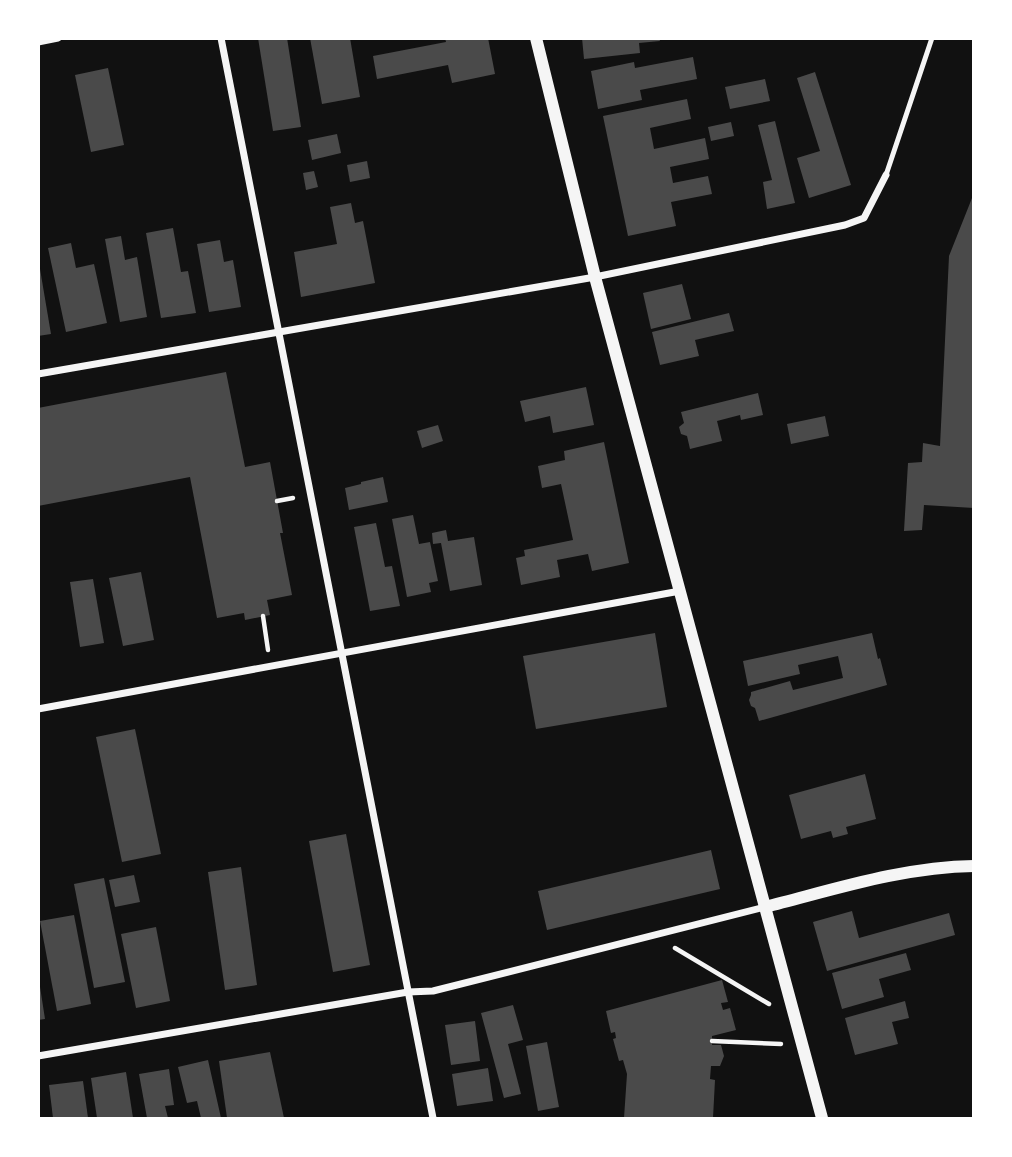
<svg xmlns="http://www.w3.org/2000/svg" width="1012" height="1157" viewBox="0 0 1012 1157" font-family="'Fira Sans',sans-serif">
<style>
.building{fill:#4a4a4a}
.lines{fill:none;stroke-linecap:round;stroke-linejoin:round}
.path{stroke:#f5f5f5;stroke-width:4.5}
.service{stroke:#f5f5f5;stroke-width:5}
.minor{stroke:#f5f5f5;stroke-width:7}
.tertiary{stroke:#f5f5f5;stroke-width:12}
</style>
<rect width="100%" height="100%" fill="#111"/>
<g class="building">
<path d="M258 38H287L301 127 273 131Z"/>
<path d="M310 38H350L360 97 322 104Z"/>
<path d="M445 38H488L495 74 452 83 448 65 377 79 373 56 446 42Z"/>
<path d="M582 38H659L660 41 639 43 640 53 584 59Z"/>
<path d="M693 57 697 79 640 90 642 100 598 109 591 71 634 62 635 68Z"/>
<path d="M108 68 124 145 91 152 75 75Z"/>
<path d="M815 72 851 185 809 198 797 158 820 151 797 78Z"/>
<path d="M765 79 770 101 730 109 725 87Z"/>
<path d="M687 99 691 119 650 128 654 149 705 138 709 159 670 167 673 183 708 176 712 194 671 202 676 226 628 236 603 116Z"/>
<path d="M775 121 795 203 767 209 763 182 772 180 758 125Z"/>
<path d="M731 122 734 136 711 141 708 127Z"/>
<path d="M337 134 341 153 312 160 308 140Z"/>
<path d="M367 161 370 178 350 182 347 165Z"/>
<path d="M314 171 318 187 306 190 303 173Z"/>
<path d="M974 193V508L924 505 922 530 904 531 908 463 922 462 923 443 940 446 949 256Z"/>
<path d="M351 203 355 223 363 221 375 283 301 297 294 252 337 244 330 207Z"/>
<path d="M173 228 181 272 188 271 196 313 161 318 146 233Z"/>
<path d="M121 236 125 260 137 257 147 317 120 322 105 239Z"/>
<path d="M220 240 224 262 233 260 241 307 209 312 197 244Z"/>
<path d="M71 243 76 268 94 264 107 323 66 332 48 248Z"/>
<path d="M38 269H40L51 334 38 336Z"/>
<path d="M682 284 691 319 651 329 643 293Z"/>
<path d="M729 313 734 331 695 340 699 356 660 365 652 332Z"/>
<path d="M226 372 245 467 270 462 283 533H280L292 595 267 600 270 615 245 620 244 613 217 618 190 477 38 506V408Z"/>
<path d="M586 387 594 425 553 433 550 416 525 422 520 401Z"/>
<path d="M758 393 763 415 741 420 740 415 717 421 722 441 690 449 687 436 681 434 679 427 684 423 681 412Z"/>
<path d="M825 416 829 436 791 444 787 424Z"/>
<path d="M438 425 443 441 422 448 417 431Z"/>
<path d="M604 442 629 563 592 571 588 554 557 560 560 577 521 585 516 558 525 556 524 550 573 540 561 484 542 488 538 466 565 460 564 451Z"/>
<path d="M383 477 388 502 349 510 345 488 361 484V482Z"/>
<path d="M413 515 419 544 430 542 438 581 429 583 431 592 407 597 392 519Z"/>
<path d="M376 523 385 567 392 566 400 606 370 611 354 527Z"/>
<path d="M446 530 448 541 474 537 482 585 450 591 441 543 433 544 432 533Z"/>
<path d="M141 572 154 640 123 646 109 578Z"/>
<path d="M93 579 104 643 80 647 70 582Z"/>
<path d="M655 633 667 707 536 729 523 656Z"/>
<path d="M872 633 878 659 880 658 887 685 759 721 755 708 751 706 749 700 751 695V692L790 681 793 690 843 678 838 656 798 665 800 674 748 686 743 661Z"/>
<path d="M135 729 161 854 122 862 96 737Z"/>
<path d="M865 774 876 819 846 827 848 834 833 838 831 831 801 839 789 795Z"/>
<path d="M346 834 370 965 333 972 309 841Z"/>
<path d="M711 850 720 889 547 930 538 891Z"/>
<path d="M241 867 257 985 225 990 208 872Z"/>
<path d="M134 875 140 902 115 907 109 880Z"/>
<path d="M104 878 125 982 94 988 74 884Z"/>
<path d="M852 911 859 938 949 913 955 935 827 971 813 922Z"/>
<path d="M74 915 91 1004 57 1011 40 921Z"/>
<path d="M156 927 170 1001 136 1008 121 934Z"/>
<path d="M906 953 911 970 879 979 884 997 842 1009 832 973Z"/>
<path d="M722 980 728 1002 721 1003 723 1010 730 1008 736 1030 712 1036V1045H721L724 1056 720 1066H711L710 1079 715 1080 713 1118H624L627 1074 623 1060 619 1061 613 1039 616 1038 615 1032 611 1033 606 1011Z"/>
<path d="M38 987H40L45 1019 38 1020Z"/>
<path d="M905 1001 909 1018 892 1022 898 1044 855 1055 845 1018Z"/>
<path d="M513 1005 523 1040 508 1044 521 1094 504 1098 481 1013Z"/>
<path d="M475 1021 480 1061 451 1065 445 1025Z"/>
<path d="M547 1042 559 1107 538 1111 526 1046Z"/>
<path d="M270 1052 284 1118H227L219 1061Z"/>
<path d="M208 1060 221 1118H201L197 1101 187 1103 178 1067Z"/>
<path d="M488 1068 493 1101 457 1106 452 1074Z"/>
<path d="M169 1069 174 1105 165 1106 168 1118H147L139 1074Z"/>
<path d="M126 1072 133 1118H97L91 1078Z"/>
<path d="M83 1081 88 1118H53L49 1085Z"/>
</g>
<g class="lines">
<g class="path">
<path d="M277 501 293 498"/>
<path d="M263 616 268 650"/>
<path d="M675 948 769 1004"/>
<path d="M712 1041 781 1044"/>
</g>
<path class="service" d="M886 175 932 38"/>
<g class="minor">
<path d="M221 38 433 1118"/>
<path d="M38 42 58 38"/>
<path d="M38 374 595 277 845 225 864 218 886 175"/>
<path d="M38 709 680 591"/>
<path d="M38 1056 408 992 433 991 765 907"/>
</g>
<g class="tertiary">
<path d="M536 38 595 277 822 1118"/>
<path d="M765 907C833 890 902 867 974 866"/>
</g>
</g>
<rect width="1012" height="1157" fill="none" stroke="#ffffff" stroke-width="80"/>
</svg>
